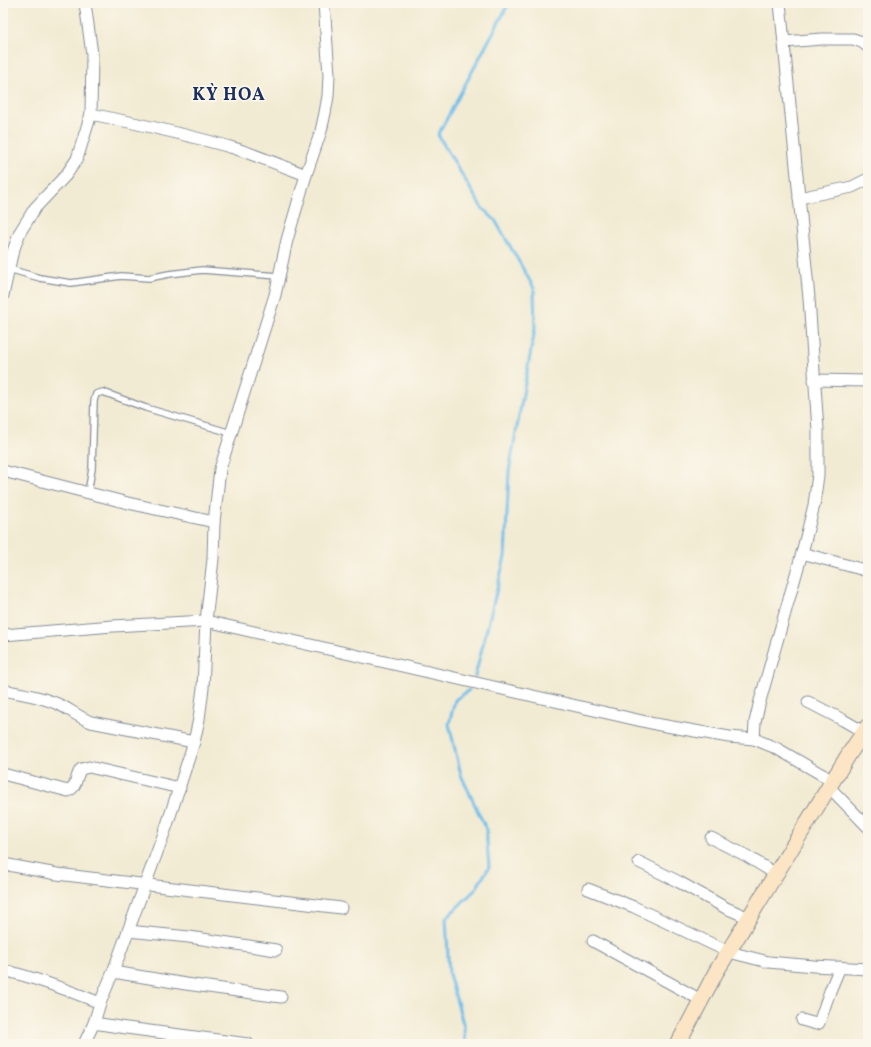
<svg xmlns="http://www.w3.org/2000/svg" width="871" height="1047" viewBox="0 0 871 1047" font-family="Vollkorn,serif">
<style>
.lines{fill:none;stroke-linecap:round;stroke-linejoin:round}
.stream{stroke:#6fbeea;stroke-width:3}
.lane-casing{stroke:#868d98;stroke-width:8}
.street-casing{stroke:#868d98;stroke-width:13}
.secondary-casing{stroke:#868d98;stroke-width:17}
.lane{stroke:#fff;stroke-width:5.5}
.street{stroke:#fff;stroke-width:11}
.secondary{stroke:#fce5c4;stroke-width:15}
.labels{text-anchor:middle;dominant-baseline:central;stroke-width:3.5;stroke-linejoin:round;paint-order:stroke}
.district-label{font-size:18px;font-weight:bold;letter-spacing:1px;fill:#1b2f5e;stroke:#fbf7ec}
</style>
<rect width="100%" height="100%" fill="#fbf7ec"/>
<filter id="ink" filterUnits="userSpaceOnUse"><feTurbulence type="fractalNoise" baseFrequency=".025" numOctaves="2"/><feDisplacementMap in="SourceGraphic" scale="8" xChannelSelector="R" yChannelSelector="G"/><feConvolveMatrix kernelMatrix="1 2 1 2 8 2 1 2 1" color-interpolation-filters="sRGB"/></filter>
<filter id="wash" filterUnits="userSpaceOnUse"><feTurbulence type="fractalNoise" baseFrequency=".012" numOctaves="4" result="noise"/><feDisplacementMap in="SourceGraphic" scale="16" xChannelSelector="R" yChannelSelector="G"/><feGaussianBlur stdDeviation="0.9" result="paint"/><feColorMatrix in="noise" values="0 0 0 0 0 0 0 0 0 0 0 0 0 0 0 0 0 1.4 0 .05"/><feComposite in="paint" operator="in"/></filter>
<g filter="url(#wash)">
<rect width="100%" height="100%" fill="#f2ebd3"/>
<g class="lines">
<g class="stream">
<path d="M475 676 505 557 509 471 535 328 534 288 495 220 482 208 438 135 509 3"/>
<path d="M465 1044 464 1027 449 974 446 918 475 890 489 867 486 829 461 775 449 724 455 700 469 690"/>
</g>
</g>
</g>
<g filter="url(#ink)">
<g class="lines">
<g class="lane-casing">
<g id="lane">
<path d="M9 269 40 278 71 283 121 276 149 278 169 274 202 270 279 276"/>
<path d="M88 493 92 469 94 401 96 394 103 392 146 408 231 433"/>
</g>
</g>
<g class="street-casing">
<g id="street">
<path d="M784 42 822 39H853L862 42 868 47"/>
<path d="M91 114C140 124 189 135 237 149 260 157 283 166 306 175"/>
<path d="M799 198 852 187 868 179"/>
<path d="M3 295 12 254 20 232 35 208 66 175 77 159 91 114 92 54 85 3"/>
<path d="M814 380 868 381"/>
<path d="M3 471 128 503 214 522"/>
<path d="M802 553 868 571"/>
<path d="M3 635 113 626 206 621 655 724 729 737 754 739 776 748 833 781"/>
<path d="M3 690C23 694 45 697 64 707 73 712 81 718 91 722L194 742"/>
<path d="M808 702 843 720 864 732"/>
<path d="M754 739 755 722 760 701 802 553 814 505 818 475V430L809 298 780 3"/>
<path d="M3 774 68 791C78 787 75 776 81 769L89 767 180 788"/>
<path d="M829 787 868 827"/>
<path d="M711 838 745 855 776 874"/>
<path d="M639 862 679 882 726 908 749 918"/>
<path d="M3 864 57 874 341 908"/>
<path d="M588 889 634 907 729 952 768 962 814 966 868 969"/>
<path d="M128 931 189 937 276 950"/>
<path d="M593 941 701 1000"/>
<path d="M3 970C36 978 68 990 100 1003"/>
<path d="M113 972 186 984 281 997"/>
<path d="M802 1020 816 1024 819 1023 830 991 840 967"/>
<path d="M94 1023 119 1027 248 1044"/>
<path d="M84 1044 94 1023 100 1003 113 972 167 825 194 742 199 719 203 688 206 621 213 559 214 522 220 469 275 295 287 240 306 175 321 131 325 113 328 96 329 75 324 3"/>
</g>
</g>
<g class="secondary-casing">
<path id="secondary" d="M678 1044 716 972 849 754 868 726"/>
</g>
<use href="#lane" class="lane"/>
<use href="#street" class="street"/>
<use href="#secondary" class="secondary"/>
</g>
</g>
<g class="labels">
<g class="district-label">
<text x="229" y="95">KỲ HOA</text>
</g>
</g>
<rect width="871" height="1047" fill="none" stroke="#fbf7ec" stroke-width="16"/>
</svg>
